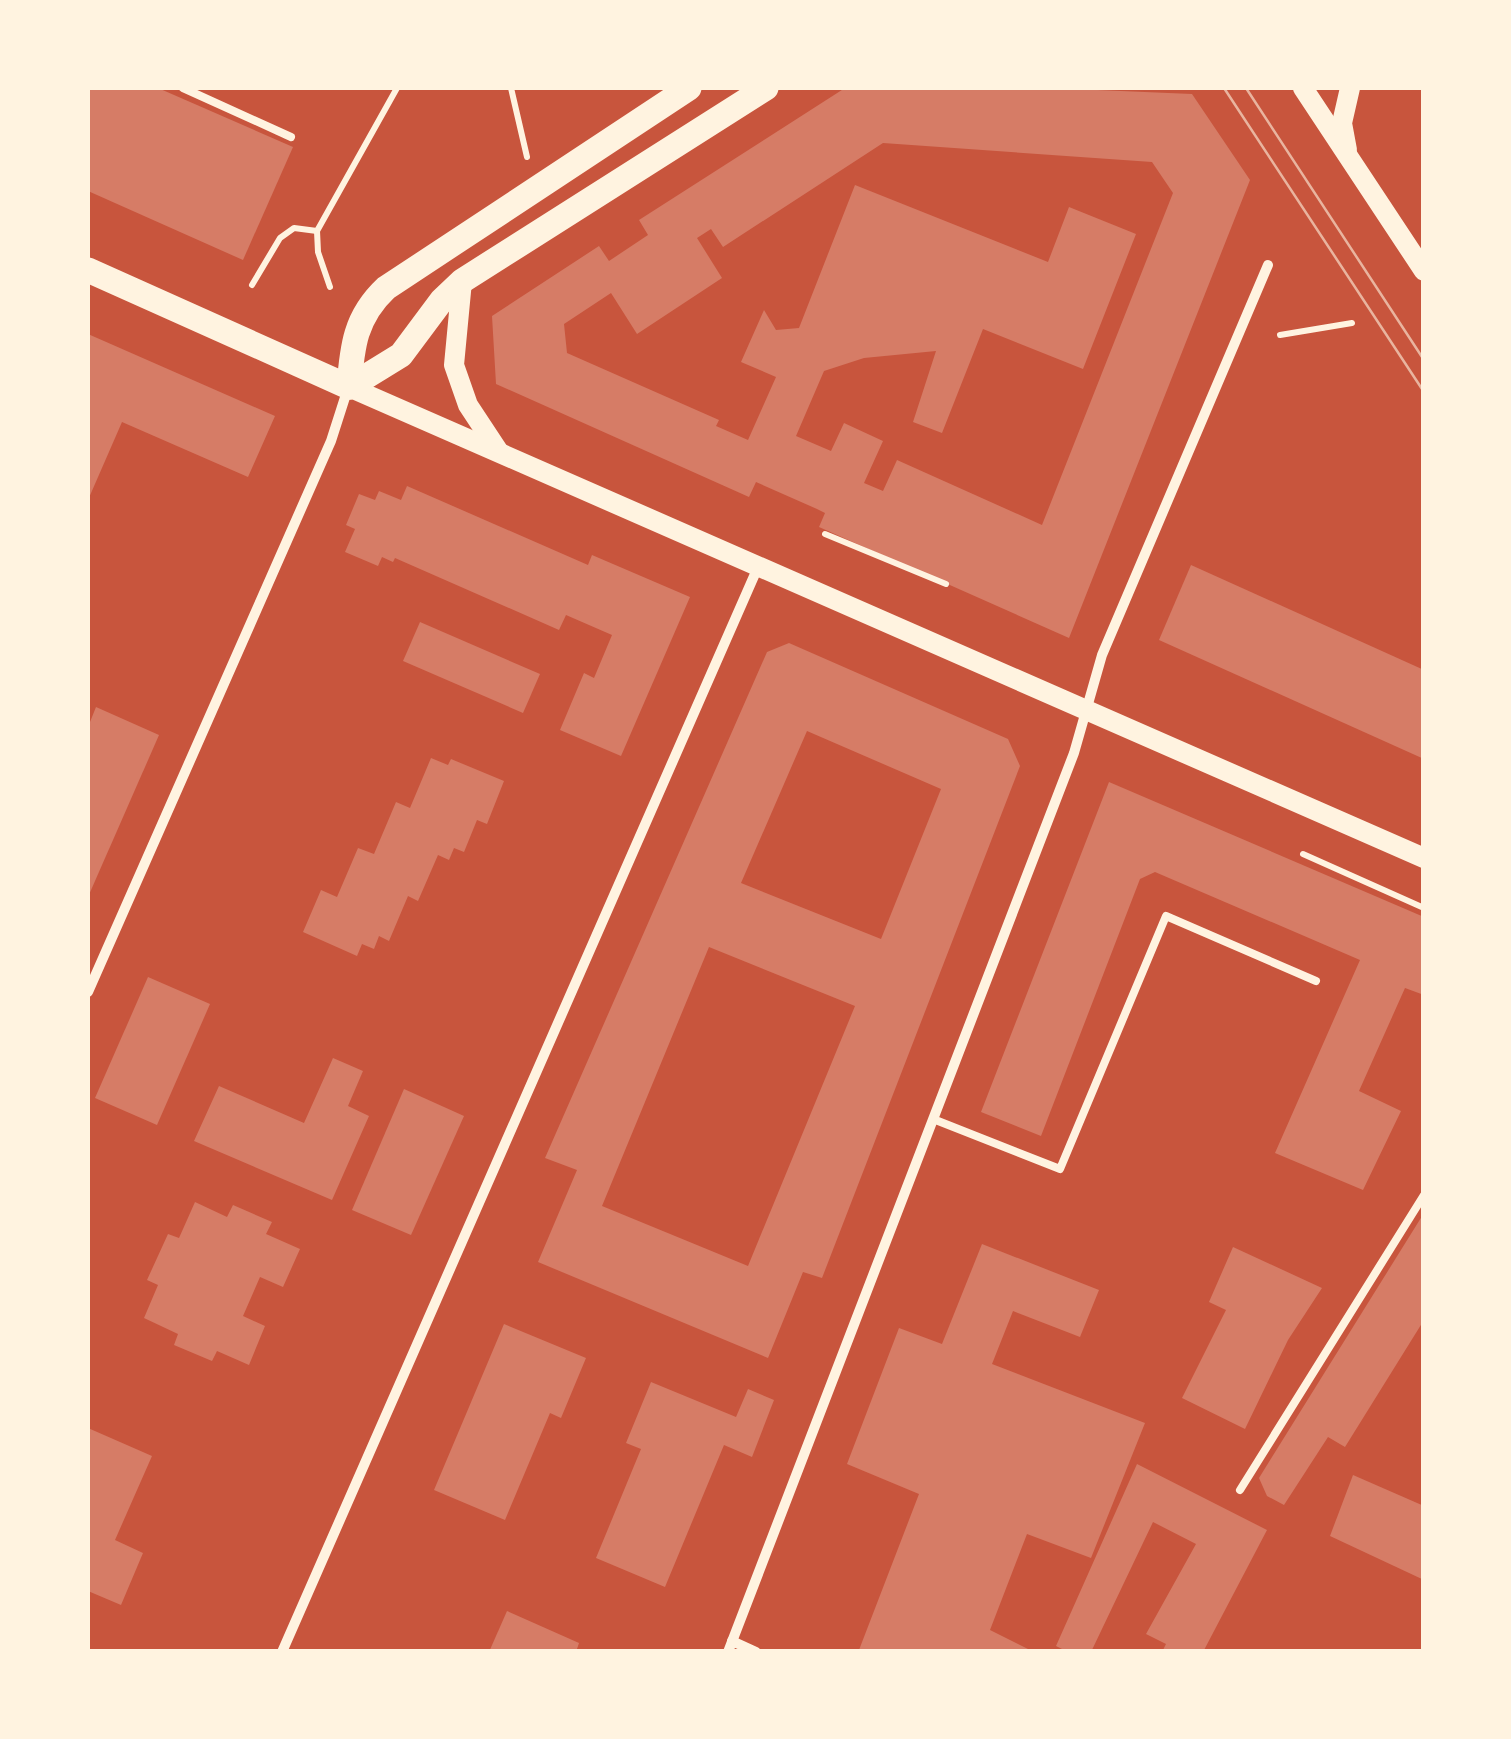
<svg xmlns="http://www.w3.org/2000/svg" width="1511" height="1739" viewBox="0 0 1511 1739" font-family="'DM Sans',sans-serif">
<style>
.building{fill:#d67c66;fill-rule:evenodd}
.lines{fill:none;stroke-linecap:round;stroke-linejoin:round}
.path{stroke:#fff3e0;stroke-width:6}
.service{stroke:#fff3e0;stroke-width:8}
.minor{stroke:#fff3e0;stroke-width:10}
.secondary{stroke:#fff3e0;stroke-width:20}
.primary{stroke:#fff3e0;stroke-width:25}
.tram{stroke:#e9b49f;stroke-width:2.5}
</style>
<rect width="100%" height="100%" fill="#c8553d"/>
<g class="building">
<path d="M88 88H158L293 147 243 260 88 191Z"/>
<path d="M845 88H1050L1192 94 1250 180 1069 638 819 527 825 513 817 509 756 482 749 497 496 384 492 316 599 246 609 261 648 235 639 220ZM883 143 1152 162 1173 193 1042 525 897 460 883 491 864 483 883 441 844 423 831 451 796 436 824 371 864 358 936 351 913 422 942 433 983 329 1083 369 1136 234 1069 207 1048 262 855 185 799 328 776 330 764 310 741 362 776 377 748 440 716 426 719 420 567 353 564 324 611 293 637 334 722 278 697 238 711 229 723 247Z"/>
<path d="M88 334 275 416 248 477 122 422 88 500Z"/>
<path d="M407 486 588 565 592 555 690 597 621 756 560 730 584 673 594 678 612 635 566 615 559 630 395 558 393 562 382 557 378 566 345 552 355 529 346 525 359 494 375 500 379 491 401 500Z"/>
<path d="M1191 565 1424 670V759L1159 640Z"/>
<path d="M420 622 540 674 523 713 403 661Z"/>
<path d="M789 643 1008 739 1020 766 822 1278 803 1272 768 1358 538 1262 577 1170 545 1158 767 652ZM807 731 941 789 881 939 741 883ZM709 947 855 1006 748 1266 602 1206Z"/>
<path d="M96 707 159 735 88 897V727Z"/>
<path d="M431 758 448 765 451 759 504 781 487 824 477 820 464 852 454 848 449 860 438 855 418 901 408 896 389 941 379 936 374 949 362 944 357 956 303 932 321 890 337 897 358 848 374 854 396 802 410 808Z"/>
<path d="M1109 782 1424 917V995L1405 988 1359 1091 1401 1111 1363 1190 1275 1153 1360 960 1155 872 1140 879 1041 1136 981 1112Z"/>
<path d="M148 977 210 1004 157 1125 95 1098Z"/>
<path d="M333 1058 363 1071 348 1106 369 1116 332 1200 194 1141 219 1086 304 1123Z"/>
<path d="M404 1089 464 1116 411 1235 352 1210Z"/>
<path d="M195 1202 227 1217 233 1205 272 1222 266 1234 300 1249 283 1287 260 1277 243 1316 265 1326 249 1365 217 1351 212 1361 174 1345 178 1334 144 1318 158 1285 147 1280 168 1234 179 1238Z"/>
<path d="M1424 1213V1320L1345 1447 1328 1437 1284 1505 1267 1496 1259 1478Z"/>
<path d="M982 1244 1099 1290 1080 1337 1013 1311 992 1364 1145 1423 1091 1558 1027 1534 990 1630 1034 1652H861L859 1650 919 1494 847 1464 899 1328 942 1344Z"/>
<path d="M1233 1247 1322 1288 1288 1340 1245 1429 1182 1398 1226 1310 1209 1302Z"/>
<path d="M504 1324 586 1358 561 1418 550 1413 505 1520 434 1490Z"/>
<path d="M651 1382 736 1417 748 1389 774 1400 752 1457 724 1445 665 1587 596 1558 641 1449 626 1443Z"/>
<path d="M88 1428 152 1456 115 1540 143 1553 121 1605 88 1591Z"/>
<path d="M1137 1464 1267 1530 1203 1652H1162L1166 1644 1146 1634 1196 1544 1153 1522 1091 1652H1068L1056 1646Z"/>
<path d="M1353 1475 1424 1506V1580L1330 1536Z"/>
<path d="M507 1611 579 1643 576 1652H489Z"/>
</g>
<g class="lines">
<g class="path">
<path d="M511 88 527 157"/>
<path d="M252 285 280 238 294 228 317 231"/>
<path d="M330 287 318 252 317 231 397 88"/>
<path d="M1280 335 1352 323"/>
<path d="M825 534 946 584"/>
<path d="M1303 854 1424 908"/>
</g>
<g class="service">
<path d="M183 88 291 137"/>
<path d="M933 1119 1060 1169 1166 916 1316 981"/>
<path d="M1240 1490 1424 1195"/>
</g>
<g class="minor">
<path d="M88 992 331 441 348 388"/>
<path d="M732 1641 756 1652"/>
<path d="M282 1652 758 567"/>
<path d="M728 1652 1074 753 1102 655 1268 265"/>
</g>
<g class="secondary">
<path d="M1303 88 1424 271"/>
<path d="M1347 150 1342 123 1350 88"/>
<path d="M462 281 454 365 468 405 499 452"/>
<path d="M349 387 1424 858"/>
</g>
<g class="primary">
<path d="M88 270 349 387"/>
<path d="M349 387 401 355 442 300 462 281 766 88"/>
<path d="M349 387C352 347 355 317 386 288L689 88"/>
</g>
<g class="tram">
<path d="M1224 88 1424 392"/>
<path d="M1246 88 1424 360"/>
</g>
</g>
<rect width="1511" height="1739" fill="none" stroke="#fff3e0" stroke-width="180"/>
</svg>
